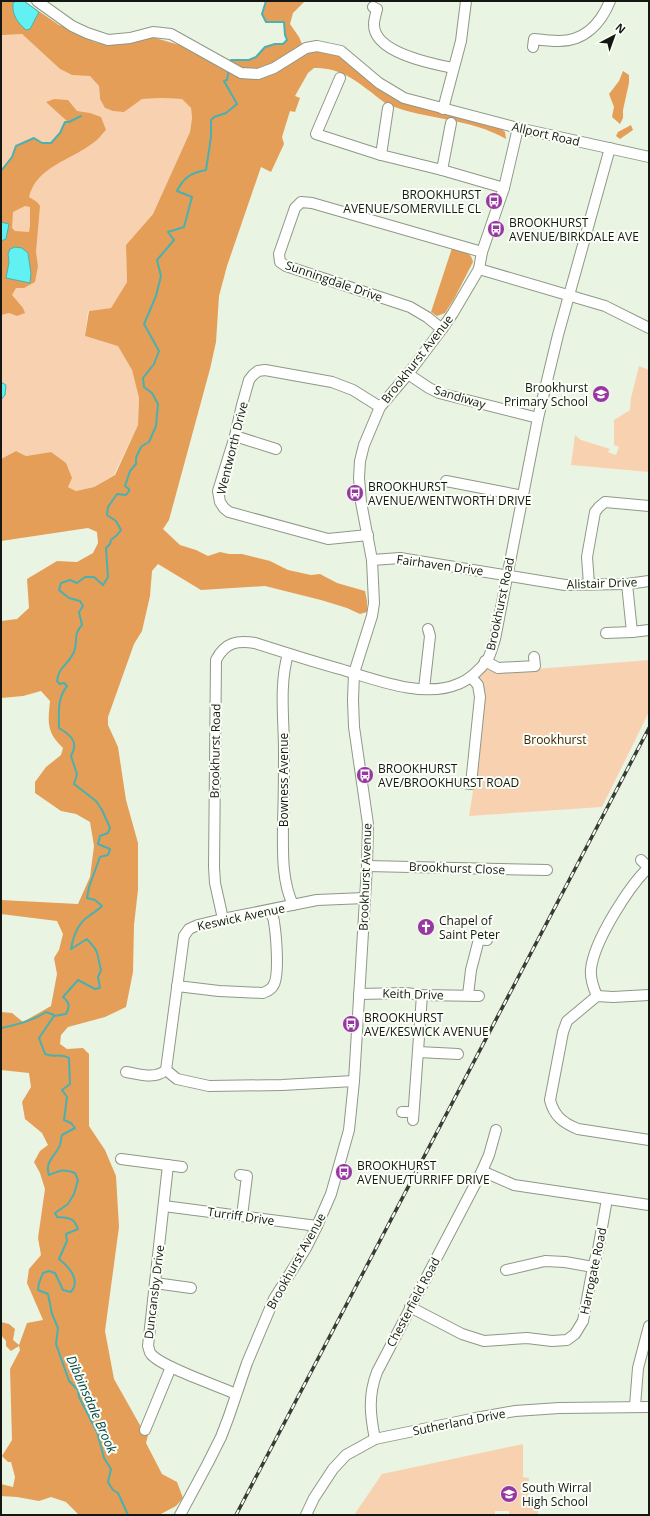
<svg xmlns="http://www.w3.org/2000/svg" width="650" height="1516" viewBox="0 0 650 1516" font-family="'Open Sans',sans-serif">
<style>
.green{fill:#f8d2b0}
.forest{fill:#e59e57;fill-rule:evenodd}
.water{fill:#61f1f3;stroke:#4ab0b0}
.lines{fill:none;stroke-linecap:round;stroke-linejoin:round}
.stream{stroke:#4ab0b0;stroke-width:2}
.minor-casing{stroke:#8f9887;stroke-width:12}
.minor{stroke:#fff;stroke-width:10}
.rail-casing{stroke:#383c34;stroke-width:3.5}
.rail{stroke:#fbfff8;stroke-width:2;stroke-dasharray:6;stroke-linecap:butt}
.labels{text-anchor:middle;dominant-baseline:central;stroke-width:4;stroke-linejoin:round;paint-order:stroke}
.street-label{font-size:12px;fill:#151812;stroke:#fbfff8}
.poi-label{font-size:12px;fill:#151812;stroke:#fbfff8;text-anchor:start}
.park-label{font-size:12px;fill:#402404;stroke:#fbfff8}
.water-label{font-size:13px;font-style:italic;fill:#004546;stroke:#fbfff8}
</style>
<rect width="100%" height="100%" fill="#eaf4e2"/>
<g class="green">
<path d="M1 34H22L60 69 72 75H90L99 86 100 100 124 111 142 99 162 98 182 99 191 108 192 118 190 132 167 183 153 214 126 245 127 282 111 308 88 311 85 336 118 345 132 370 139 398 138 425 114 475 94 487 76 491 68 487 51 452 26 456 16 451 1 459Z"/>
<path d="M639 366 649 370V472L571 465 575 435 581 440 610 449 608 452 616 455 619 447 614 445V420L630 410 631 398Z"/>
<path d="M649 660V712L602 807 469 816 474 785 477 677 483 669 499 672Z"/>
<path d="M523 1444V1477L529 1478 528 1500 538 1501V1515H511L509 1514V1511H495V1515H354L382 1474Z"/>
</g>
<g class="forest">
<path d="M1 1H24L59 25 70 29 94 42 108 45 128 43 152 37 231 60H249L256 57 265 47 275 44H283L287 40 285 35 284 22H266L262 14 266 1H305L293 13 290 24 299 37 306 53 315 51 337 54 403 102 498 126 505 132 506 139C470 118 427 120 389 105 383 102 377 97 371 92 352 78 340 68 314 68L308 73 295 96 300 98 295 112 290 111 282 137 284 144 271 172 261 167 227 266 219 296 216 342 210 369 169 520 163 529 180 545 196 550 208 556 220 552 229 554H242L270 561 288 570 311 575 320 574 337 583 365 591 367 601V612L360 614 347 608 321 600 265 586 201 590 158 564 152 571 150 596 142 631 134 644 108 717V725L118 747 126 800 138 843V890L134 925 133 972 126 1007 105 1017 68 1027 61 1035 60 1044 67 1049 83 1048 89 1054V1126L105 1150 116 1176 119 1227 105 1331 114 1379 141 1427 140 1432 148 1435 146 1443 162 1474 177 1482 183 1498 176 1506 159 1515H79L66 1502 51 1497 39 1501 17 1497 1 1496V1484L13 1487 15 1477 11 1462H8L2 1456 12 1440 10 1369 20 1350 19 1346 11 1351 6 1346V1341L1 1335V1322L9 1324 15 1329 13 1340 19 1345 27 1323 43 1320 27 1283 29 1269 41 1255 38 1238 45 1189 40 1173 34 1162 40 1151 48 1145 42 1133 25 1119 22 1102 31 1087 29 1073 1 1070V1012L12 1013 23 1022 51 1006 57 974 54 958 59 950 63 934 57 921 1 914V900L78 904 90 877 94 846 90 822 76 814 61 811 35 793V782L46 767 61 755 63 748C46 732 48 722 50 701L41 691 23 696 1 698V621L17 619 29 608 27 579 57 561 77 562 93 553 98 543 97 532 88 528 1 541V459L16 451 26 456 51 452 66 463 72 478 68 487 76 491 94 487 115 475 138 425 139 398 132 370 118 346 85 336 89 311 111 308 127 282 126 245 153 214 190 132 192 118 191 108 182 99 162 98 142 99 124 112 113 111 105 108 100 99 99 86 90 76 72 75 60 69 22 34 2 35Z"/>
<path d="M623 71 629 75V83L623 110V118L620 124 612 117 614 107 609 94 619 81Z"/>
<path d="M54 99 68 100 77 111 90 113 101 117 106 130C102 134 98 140 93 143 71 160 36 167 29 197L37 202 40 206 36 252 38 266 35 282 24 288H16L12 295 23 308 25 313 17 316 9 313 1 315V171L12 157 16 146 34 138 42 143H51L60 133 65 122H68L46 102ZM25 206 30 207V226L29 232 15 231 12 228 13 212Z"/>
<path d="M631 125 633 130 620 139 616 136 618 132Z"/>
<path d="M452 248C462 251 471 251 473 262L454 299 445 313 437 316 431 312Z"/>
</g>
<g class="water">
<path d="M16 1H24L39 12 30 29 26 30C17 22 12 15 13 3Z"/>
<path d="M1 222 9 224 6 239 1 241Z"/>
<path d="M15 247 22 248 28 253 31 274 30 283 6 278 9 262 8 254 10 249Z"/>
<path d="M1 382 6 385 5 395 1 400Z"/>
</g>
<g class="lines">
<g class="stream">
<path d="M230 63 231 60H249L256 57 265 47 275 44H283L287 40 285 35 284 22H266L262 14 266 1"/>
<path d="M1 171 12 157 16 146 34 138 42 143H51L60 133 65 122H69L81 116"/>
<path d="M1 1028C17 1025 32 1021 46 1012L54 1015"/>
<path d="M128 1515 118 1493 113 1490 108 1482 111 1469 104 1458 97 1432 79 1397 78 1390 69 1381 56 1344 58 1328 52 1314 48 1294 38 1290 39 1283 43 1273 49 1271 55 1273 63 1290 71 1292C81 1280 69 1267 59 1259L67 1241 66 1234 78 1229C74 1217 68 1218 57 1217L55 1213 68 1204 74 1194 78 1180 75 1173C64 1168 59 1171 49 1175 44 1162 56 1155 60 1145 61 1142 61 1138 62 1135L75 1128 71 1123 64 1120 67 1097 62 1090 70 1084 69 1058C60 1053 54 1058 45 1054L39 1038 54 1016 66 1014C70 1007 70 1003 63 997L78 980 95 989 100 988 98 977 101 970C99 964 99 958 97 953 96 948 90 943 87 939L71 949C73 937 78 923 89 916 94 912 97 911 102 906L95 900 87 898 89 887 100 857 108 855 110 849 98 844 100 836 108 833 110 828 102 810 96 801 74 784 77 774 71 756C79 742 71 735 59 728 59 714 57 698 67 686L64 683 60 684 57 681C59 666 67 666 73 654 79 643 72 635 82 625L79 612 83 606 80 601 69 598 59 590 61 583 70 580 77 583 85 577H94L103 585 108 577 106 548 110 544 111 540 117 535 121 530 116 521 107 515 108 507 117 494 126 495 129 491V489L125 486 130 471 136 464V458L139 451 142 446 149 442 156 426 158 404 152 393 144 387 143 378 154 364 159 351 144 324 156 296 161 276 157 260 174 240 168 232 184 227 192 197 177 191C184 177 191 173 206 170L211 137V120L214 117 226 113 237 104 224 81 227 80 229 69"/>
</g>
<g class="minor-casing">
<g id="minor">
<path d="M37 1 72 26 87 33 108 40 130 38 153 32 171 34 241 73 258 74 274 68 306 48 317 46 341 51 379 83 404 98 518 128 649 157"/>
<path d="M373 7 377 9C376 14 374 19 374 24 373 53 433 64 453 68"/>
<path d="M533 47 534 39C542 40 551 41 559 41 585 41 601 23 610 1"/>
<path d="M340 78 316 134 381 155 442 170 504 188"/>
<path d="M443 109 461 41 466 1"/>
<path d="M381 155 388 108"/>
<path d="M442 170 451 123"/>
<path d="M479 269 605 306 649 328"/>
<path d="M442 329 427 317 410 307 286 266 280 262 279 254 295 208 301 202 312 203 482 252"/>
<path d="M408 374 429 388 439 393 538 418"/>
<path d="M235 436 276 449"/>
<path d="M446 481 523 496"/>
<path d="M368 535 328 539 229 512 224 508 220 502 218 491 235 436 242 405 249 380 253 375 258 371 265 370 332 382 353 390 380 407"/>
<path d="M372 560 400 558 565 585 627 584 649 581"/>
<path d="M589 584 587 557 595 512 599 507 605 502 649 506"/>
<path d="M627 584 632 632 649 630"/>
<path d="M606 633 632 632"/>
<path d="M288 654C279 685 284 719 284 751 284 774 284 798 283 821 283 849 281 879 293 905"/>
<path d="M485 661 498 668 535 666 534 657"/>
<path d="M424 689 430 636 428 629"/>
<path d="M464 783 471 784 480 697 478 685 471 677"/>
<path d="M641 860 648 867"/>
<path d="M367 866 547 870"/>
<path d="M223 919 215 883 214 867 216 660C225 642 238 640 255 643 283 652 311 661 340 669 374 679 423 699 458 684 469 680 481 669 488 659 491 653 493 645 495 639L538 418 558 335 610 148"/>
<path d="M177 986 219 991 263 993C267 991 271 990 273 986 280 977 276 934 274 922 274 918 271 914 269 910"/>
<path d="M359 994 406 993 422 995 479 996"/>
<path d="M468 995 471 970 479 939 487 940"/>
<path d="M649 995 613 997 597 996 567 1021 563 1032 550 1100C554 1116 563 1123 578 1129L649 1140"/>
<path d="M597 996C593 987 590 979 591 969 594 941 629 886 649 867"/>
<path d="M418 1052 458 1054"/>
<path d="M126 1072C139 1074 154 1080 166 1070"/>
<path d="M354 1081 282 1085 209 1086 177 1079 166 1070 184 936 189 929 198 925 223 919 317 900 365 898"/>
<path d="M402 1112H413"/>
<path d="M413 1120 422 995"/>
<path d="M121 1159 182 1167"/>
<path d="M168 1165 148 1346C149 1348 149 1352 151 1354 161 1367 219 1386 236 1394"/>
<path d="M482 1171 489 1155 496 1130"/>
<path d="M240 1175 247 1176 242 1216"/>
<path d="M164 1206 317 1226"/>
<path d="M506 1270 545 1261 565 1262 593 1267"/>
<path d="M155 1283 191 1288"/>
<path d="M410 1307 462 1334 484 1341 527 1338 552 1341 567 1340 575 1334 583 1321 593 1267 598 1250 607 1199"/>
<path d="M635 1406 638 1368 649 1326"/>
<path d="M145 1430 171 1367"/>
<path d="M375 1439C370 1414 368 1396 377 1372L482 1171 514 1185 649 1205"/>
<path d="M180 1515 208 1463 221 1437 229 1416 247 1363 274 1299 306 1248 317 1226 331 1194 349 1130 354 1081 367 866 368 824 354 727 353 700 354 673 372 616 374 603 372 560 361 502 359 478 360 461 364 445 380 407 408 374 442 329 453 313 479 269 482 252 504 188 518 128"/>
<path d="M306 1515 314 1498 333 1469 346 1455 375 1439 476 1418 515 1411 559 1408 649 1407"/>
</g>
</g>
<use href="#minor" class="minor"/>
<g class="rail-casing">
<path id="rail" d="M236 1515 649 728"/>
</g>
<use href="#rail" class="rail"/>
</g>
<defs>
<g id="bus-disc" transform="scale(0.9)"><circle r="9.5" fill="#9738a0" stroke="#fbfff8"/><path d="M-5-6H5V4H4V6H2V4H-2V6H-4V4H-5ZM-3.5-4V0h7V-4ZM-3.5 1.2v1.5H-2V1.2ZM2 1.2v1.5H3.5V1.2Z" fill="#fff"/></g>
<g id="school-disc" transform="scale(0.9)"><circle r="9.5" fill="#9738a0" stroke="#fbfff8"/><path d="M0-5L7-2L0 1L-7-2ZM-4 1L0 2.5L4 1V4Q0 6-4 4Z" fill="#fff"/></g>
<g id="church-disc" transform="scale(0.9)"><circle r="9.5" fill="#9738a0" stroke="#fbfff8"/><path d="M-1.2-6h2.4v3.5h3.3v2.4h-3.3V6h-2.4V-.1h-3.3v-2.4h3.3Z" fill="#fff"/></g>
</defs>
<g fill-rule="evenodd">
<use href="#bus-disc" x="494" y="201"/>
<use href="#bus-disc" x="496" y="229"/>
<use href="#school-disc" x="601" y="394"/>
<use href="#bus-disc" x="355" y="493"/>
<use href="#bus-disc" x="365" y="775"/>
<use href="#church-disc" x="426" y="927"/>
<use href="#bus-disc" x="351" y="1024"/>
<use href="#bus-disc" x="344" y="1172"/>
<use href="#school-disc" x="509" y="1494"/>
</g>
<g class="labels">
<g class="street-label">
<text transform="translate(546 134) rotate(13)">Allport Road</text>
<text transform="translate(334 281) rotate(19)">Sunningdale Drive</text>
<text transform="translate(417 359) rotate(-52)">Brookhurst Avenue</text>
<text transform="translate(460 397) rotate(17)">Sandiway</text>
<text transform="translate(232 448) rotate(-76)">Wentworth Drive</text>
<text transform="translate(440 565) rotate(8)">Fairhaven Drive</text>
<text transform="translate(602 583) rotate(-2)">Alistair Drive</text>
<text transform="translate(500 604) rotate(-78)">Brookhurst Road</text>
<text transform="translate(215 751) rotate(-89)">Brookhurst Road</text>
<text transform="translate(283 780) rotate(-90)">Bowness Avenue</text>
<text transform="translate(457 868) rotate(2)">Brookhurst Close</text>
<text transform="translate(365 877) rotate(-88)">Brookhurst Avenue</text>
<text transform="translate(241 917) rotate(-12)">Keswick Avenue</text>
<text transform="translate(413 994) rotate(2)">Keith Drive</text>
<text transform="translate(241 1216) rotate(8)">Turriff Drive</text>
<text transform="translate(296 1261) rotate(-61)">Brookhurst Avenue</text>
<text transform="translate(593 1271) rotate(-78)">Harrogate Road</text>
<text transform="translate(154 1292) rotate(-83)">Duncansby Drive</text>
<text transform="translate(413 1302) rotate(-62)">Chesterfield Road</text>
<text transform="translate(459 1422) rotate(-11)">Sutherland Drive</text>
</g>
<g class="poi-label">
<text x="481" y="194" text-anchor="end">BROOKHURST<tspan x="481" dy="14">AVENUE/SOMERVILLE CL</tspan></text>
<text x="509" y="222">BROOKHURST<tspan x="509" dy="14">AVENUE/BIRKDALE AVE</tspan></text>
<text x="588" y="387" text-anchor="end">Brookhurst<tspan x="588" dy="14">Primary School</tspan></text>
<text x="368" y="486">BROOKHURST<tspan x="368" dy="14">AVENUE/WENTWORTH DRIVE</tspan></text>
<text x="378" y="768">BROOKHURST<tspan x="378" dy="14">AVE/BROOKHURST ROAD</tspan></text>
<text x="439" y="920">Chapel of<tspan x="439" dy="14">Saint Peter</tspan></text>
<text x="364" y="1017">BROOKHURST<tspan x="364" dy="14">AVE/KESWICK AVENUE</tspan></text>
<text x="357" y="1165">BROOKHURST<tspan x="357" dy="14">AVENUE/TURRIFF DRIVE</tspan></text>
<text x="522" y="1487">South Wirral<tspan x="522" dy="14">High School</tspan></text>
</g>
<g class="park-label">
<text x="555" y="739">Brookhurst</text>
</g>
<g class="water-label">
<text transform="translate(92 1404) rotate(66)">Dibbinsdale Brook</text>
</g>
</g>
<rect width="650" height="1516" fill="none" stroke="#151812" stroke-width="4"/>
<g transform="translate(614 36) rotate(41)" stroke="#fbfff8" stroke-width="3" paint-order="stroke">
<path d="M0-3L7 15L0 10L-7 15Z" fill="#151812"/>
<text y="-6" font-size="11" font-weight="bold" text-anchor="middle" fill="#151812">N</text>
</g>
</svg>
